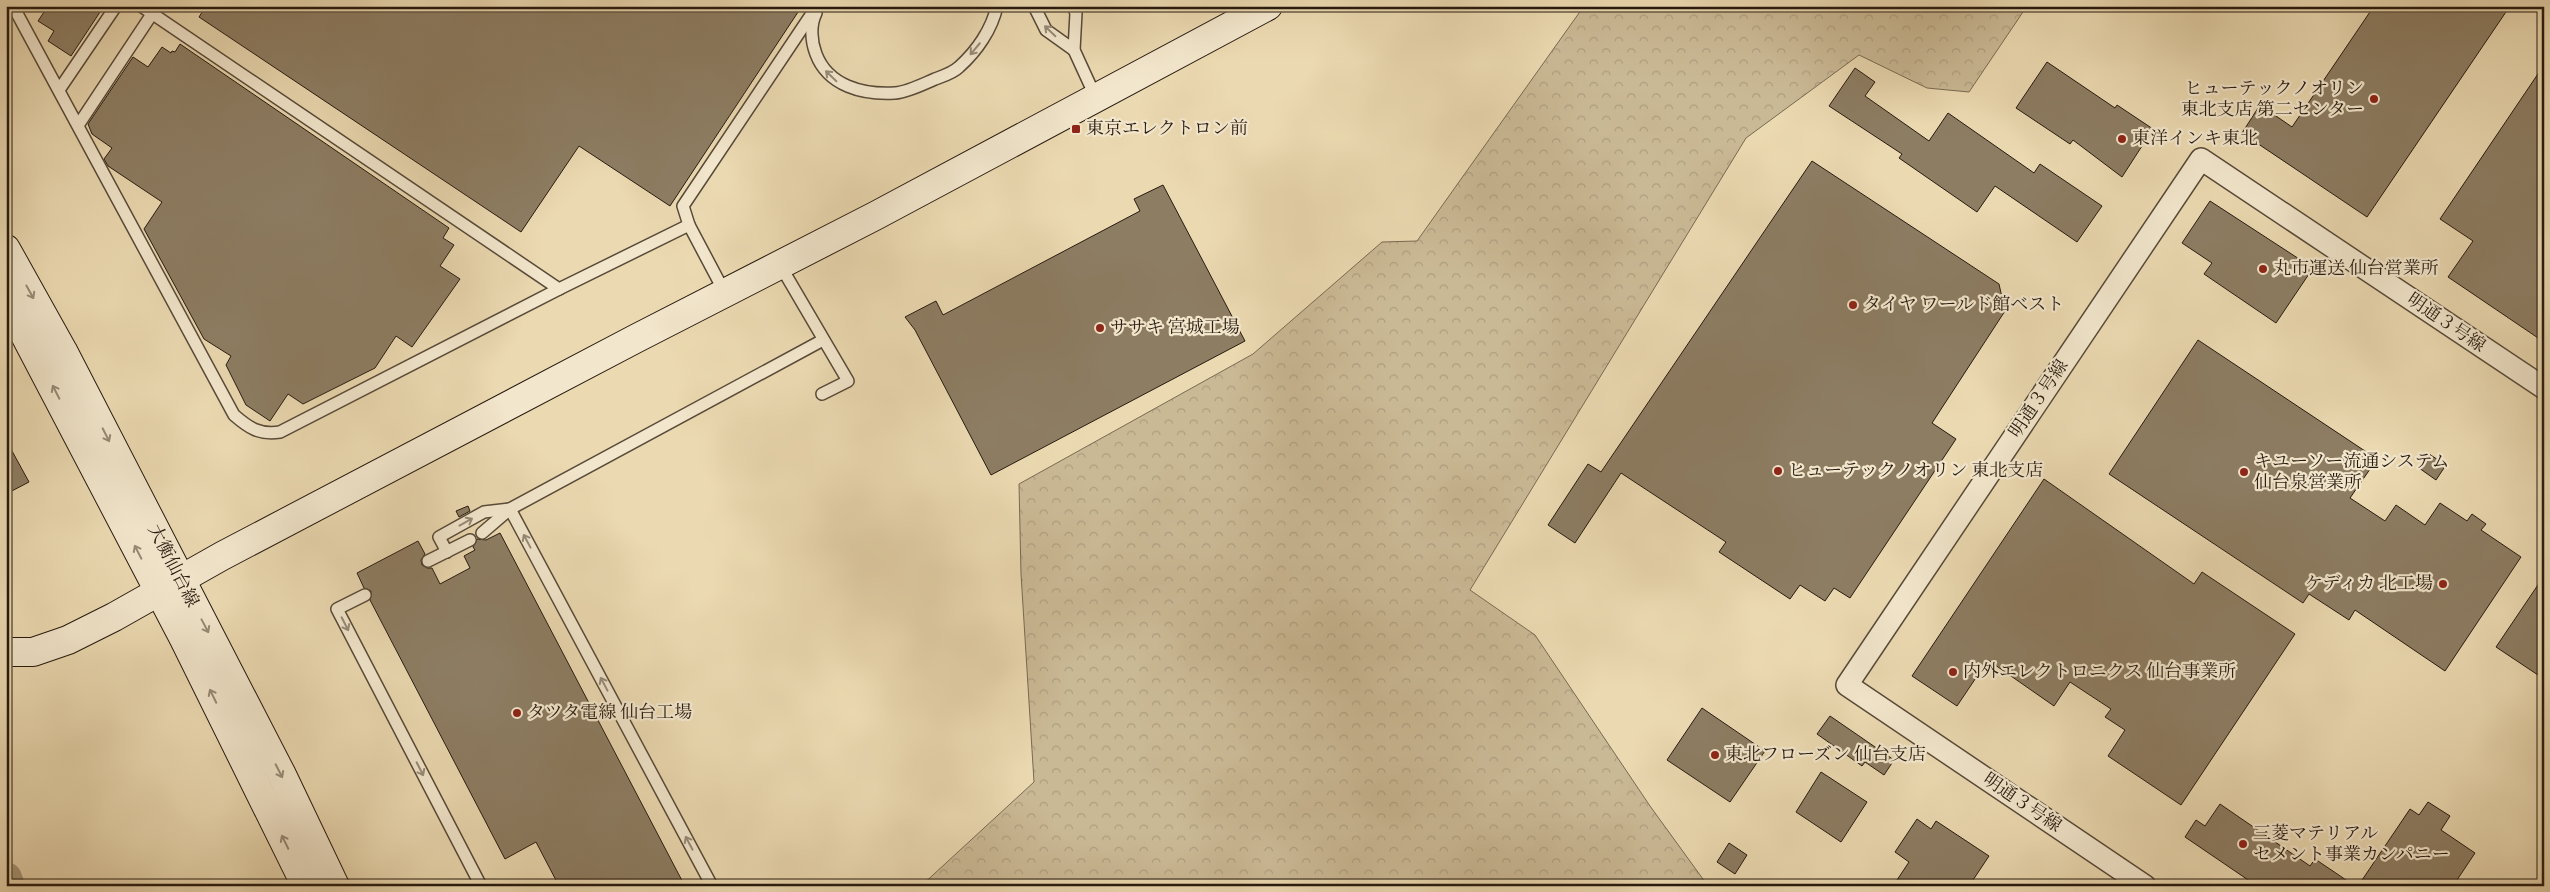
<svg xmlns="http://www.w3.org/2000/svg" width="2550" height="892" viewBox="0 0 2550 892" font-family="'IM FELL DW Pica','Noto Serif JP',serif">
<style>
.forest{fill:url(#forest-crowns);stroke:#786a52}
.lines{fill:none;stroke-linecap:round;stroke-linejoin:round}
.river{stroke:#a8987a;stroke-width:32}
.building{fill:#8d7d63;stroke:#271a0f}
.lane-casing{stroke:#584a38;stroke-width:14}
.street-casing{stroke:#584a38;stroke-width:24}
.secondary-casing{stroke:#271a0f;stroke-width:30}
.lane{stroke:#f2e6cc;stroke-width:11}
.street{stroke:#f2e6cc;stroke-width:21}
.secondary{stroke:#f2e6cc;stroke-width:28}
.oneway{stroke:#978a77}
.poi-dot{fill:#8f2418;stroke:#f2e6cc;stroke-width:2}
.labels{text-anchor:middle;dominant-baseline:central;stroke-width:4.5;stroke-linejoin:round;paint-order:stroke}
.poi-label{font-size:18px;fill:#271a0f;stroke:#f2e6cc;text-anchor:start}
.street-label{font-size:18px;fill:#271a0f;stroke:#f2e6cc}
</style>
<defs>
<pattern id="forest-crowns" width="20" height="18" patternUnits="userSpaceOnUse" patternTransform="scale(1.25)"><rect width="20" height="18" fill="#cab995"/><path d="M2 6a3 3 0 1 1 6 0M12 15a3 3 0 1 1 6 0" fill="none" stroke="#ae9e7f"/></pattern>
</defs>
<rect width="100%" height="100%" fill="#ebd9b1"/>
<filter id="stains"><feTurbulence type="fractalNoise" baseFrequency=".004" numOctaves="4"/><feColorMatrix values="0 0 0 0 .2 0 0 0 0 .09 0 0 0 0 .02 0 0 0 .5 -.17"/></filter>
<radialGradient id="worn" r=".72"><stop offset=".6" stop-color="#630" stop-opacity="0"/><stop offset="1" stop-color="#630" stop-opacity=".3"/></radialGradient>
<path class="forest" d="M1584 6H2027L1969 92 1927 88 1859 55 1746 138 1470 590 1535 635 1650 806 1708 886H921L1034 782 1021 574 1019 484 1253 354 1382 242 1417 241Z"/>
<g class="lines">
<path class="river" d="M6 878 9 886"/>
</g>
<g class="building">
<path d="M48 6H104L71 56 48 41 54 31 38 21Z"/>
<path d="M206 6H802L670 206 579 146 521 232 199 17Z"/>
<path d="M2374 6H2510L2367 217 2242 133 2260 105 2292 127Z"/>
<path d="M180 44 449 228 443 238 454 245 440 266 460 279 412 347 396 336 375 368 303 404 288 394 270 421 246 405 226 365 231 356 204 339 144 229 162 202 108 166 104 159 112 148 92 134 88 124 133 57 148 67 162 47 171 53 172 51 175 52Z"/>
<path d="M2047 62 2115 108 2117 105 2153 129 2122 177 2073 140 2070 144 2016 108Z"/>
<path d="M2544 65V342L2448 277 2473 241 2440 219Z"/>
<path d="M1855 68 1875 82 1865 96 1929 141 1948 113 2034 173 2040 164 2102 206 2077 242 1995 186 1977 212 1899 158 1902 154 1829 106Z"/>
<path d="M1812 161 1999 284 2005 311 1932 423 1956 439 1850 598 1834 588 1825 601 1800 585 1790 599 1719 552 1726 542 1621 473 1575 543 1548 525 1588 464 1601 472Z"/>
<path d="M1163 185 1245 341 991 475 915 330 905 317 936 301 943 315 1140 211 1134 199Z"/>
<path d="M2210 201 2313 268 2276 323 2204 274 2212 263 2182 243Z"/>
<path d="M2198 340 2377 459 2350 498 2385 521 2396 505 2425 525 2440 503 2467 521 2472 514 2486 524 2481 530 2521 557 2445 671 2355 610 2349 620 2309 594 2303 603 2109 474Z"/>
<path d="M6 440 29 482 6 494Z"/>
<path d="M2429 454 2446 465 2436 480 2419 468Z"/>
<path d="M2044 479 2194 584 2202 572 2295 634 2181 805 2108 756 2125 730 2105 717 2111 709 2070 682 2054 706 1988 660 1957 706 1912 676Z"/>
<path d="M468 506 470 511 459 517 456 511Z"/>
<path d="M500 533 678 873 685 886H559L536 842 505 859 370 600 371 591 364 588 357 573 418 541 425 554 421 560 422 565 427 568H432L440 584 470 568 464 556 475 550 473 547 477 539 486 540Z"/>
<path d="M2544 576V679L2496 647Z"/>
<path d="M1702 708 1765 751 1730 802 1667 760Z"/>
<path d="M1830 716 1894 760 1884 775 1865 762 1862 766 1817 734Z"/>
<path d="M1821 772 1867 802 1841 842 1796 812Z"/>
<path d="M2428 802 2450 816 2441 830 2475 853 2453 886H2358L2410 809 2419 815Z"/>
<path d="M2220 804 2310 866 2315 859 2355 886H2257L2185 837 2196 820 2205 826Z"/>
<path d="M1917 819 1931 829 1936 821 1989 856 1969 886H1893L1909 862 1895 852Z"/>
<path d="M1729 843 1747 855 1735 874 1717 862Z"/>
</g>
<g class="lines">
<g class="lane-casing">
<g id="lane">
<path d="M13 6 234 415C249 428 259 435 280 432L559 289"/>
<path d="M141 6 559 289 689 225 683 206 817 6"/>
<path d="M1034 6 1046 30 1074 50"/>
<path d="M1073 6 1076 13 1074 50 1096 98"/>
<path d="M816 13C810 25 811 41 816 54 828 86 863 95 895 93 908 92 923 84 935 79 943 76 953 73 959 67 977 51 992 29 997 6"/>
<path d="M59 90 116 6"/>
<path d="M79 124 152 14"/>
<path d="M689 225 725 293"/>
<path d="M780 265 848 381 822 394"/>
<path d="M510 509 712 886"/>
<path d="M482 533 510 509 823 340"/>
<path d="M447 552 439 537 484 512 510 509"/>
<path d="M428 561 470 540"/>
<path d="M365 595 337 609 481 886"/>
</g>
</g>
<g class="street-casing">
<path id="street" d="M2145 886 1847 685 2201 159 2544 388"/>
</g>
<g class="secondary-casing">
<g id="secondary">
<path d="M6 249 63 351 282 775 335 886"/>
<path d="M6 299 184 639 306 886"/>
<path d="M6 652H33L68 640 114 617 222 556 637 338 875 216 1268 6"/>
</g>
</g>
<use href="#lane" class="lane"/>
<use href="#street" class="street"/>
<use href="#secondary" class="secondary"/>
</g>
<defs><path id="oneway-shaft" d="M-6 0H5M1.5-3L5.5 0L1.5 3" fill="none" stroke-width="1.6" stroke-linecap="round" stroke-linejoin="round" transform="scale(1.25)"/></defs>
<g class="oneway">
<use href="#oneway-shaft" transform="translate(1050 31) rotate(-136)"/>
<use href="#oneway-shaft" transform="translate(975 49) rotate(130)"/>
<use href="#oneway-shaft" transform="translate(831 76) rotate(-136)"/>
<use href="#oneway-shaft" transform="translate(30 292) rotate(61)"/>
<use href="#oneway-shaft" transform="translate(56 392) rotate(-117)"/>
<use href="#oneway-shaft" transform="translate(106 435) rotate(63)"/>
<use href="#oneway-shaft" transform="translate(466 522) rotate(-29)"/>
<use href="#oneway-shaft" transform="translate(527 541) rotate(-118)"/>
<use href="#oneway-shaft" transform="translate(138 552) rotate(-117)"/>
<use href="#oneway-shaft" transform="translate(345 624) rotate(63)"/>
<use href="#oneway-shaft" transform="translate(205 626) rotate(62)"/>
<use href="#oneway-shaft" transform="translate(604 684) rotate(-118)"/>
<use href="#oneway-shaft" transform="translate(213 696) rotate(-116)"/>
<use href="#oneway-shaft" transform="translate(420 769) rotate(63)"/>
<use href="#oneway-shaft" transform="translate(279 771) rotate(63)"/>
<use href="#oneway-shaft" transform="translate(285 842) rotate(-116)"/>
<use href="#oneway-shaft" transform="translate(689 843) rotate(-118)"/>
</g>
<g class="poi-dot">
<circle cx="2374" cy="99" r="5"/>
<rect x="1071" y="124" width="10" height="10" rx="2.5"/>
<circle cx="2122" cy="139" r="5"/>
<circle cx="2263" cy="269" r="5"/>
<circle cx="1853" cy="305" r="5"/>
<circle cx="1100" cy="328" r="5"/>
<circle cx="1778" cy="471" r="5"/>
<circle cx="2244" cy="472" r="5"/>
<circle cx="2443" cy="584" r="5"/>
<circle cx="1953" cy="672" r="5"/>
<circle cx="517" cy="713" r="5"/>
<circle cx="1715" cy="755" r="5"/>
<circle cx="2243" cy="844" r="5"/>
</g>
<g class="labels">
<g class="poi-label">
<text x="2364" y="89" text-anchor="end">ヒューテックノオリン<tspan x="2364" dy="21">東北支店 第二センター</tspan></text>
<text x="1086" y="129">東京エレクトロン前</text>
<text x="2132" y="139">東洋インキ東北</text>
<text x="2273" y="269">丸市運送 仙台営業所</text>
<text x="1863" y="305">タイヤ ワールド館ベスト</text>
<text x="1110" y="328">ササキ 宮城工場</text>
<text x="2254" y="462">キユーソー流通システム<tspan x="2254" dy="21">仙台泉営業所</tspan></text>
<text x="1788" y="471">ヒューテックノオリン 東北支店</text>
<text x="2433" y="584" text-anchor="end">ケディカ 北工場</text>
<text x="1963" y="672">内外エレクトロニクス 仙台事業所</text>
<text x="527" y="713">タツタ電線 仙台工場</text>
<text x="1725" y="755">東北フローズン 仙台支店</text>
<text x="2253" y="834">三菱マテリアル<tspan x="2253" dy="21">セメント事業カンパニー</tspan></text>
</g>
<g class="street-label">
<text transform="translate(2446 323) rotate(34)">明通３号線</text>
<text transform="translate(2039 399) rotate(-56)">明通３号線</text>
<text transform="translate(173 566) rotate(63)">大衡仙台線</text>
<text transform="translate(2022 803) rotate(34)">明通３号線</text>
</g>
</g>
<rect width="2550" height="892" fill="none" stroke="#ebd9b1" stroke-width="25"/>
<rect x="8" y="8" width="2535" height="877" fill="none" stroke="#271a0f" stroke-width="2.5"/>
<rect x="12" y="12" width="2525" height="867" fill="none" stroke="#271a0f"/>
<rect width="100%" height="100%" filter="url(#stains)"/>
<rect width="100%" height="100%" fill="url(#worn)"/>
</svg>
